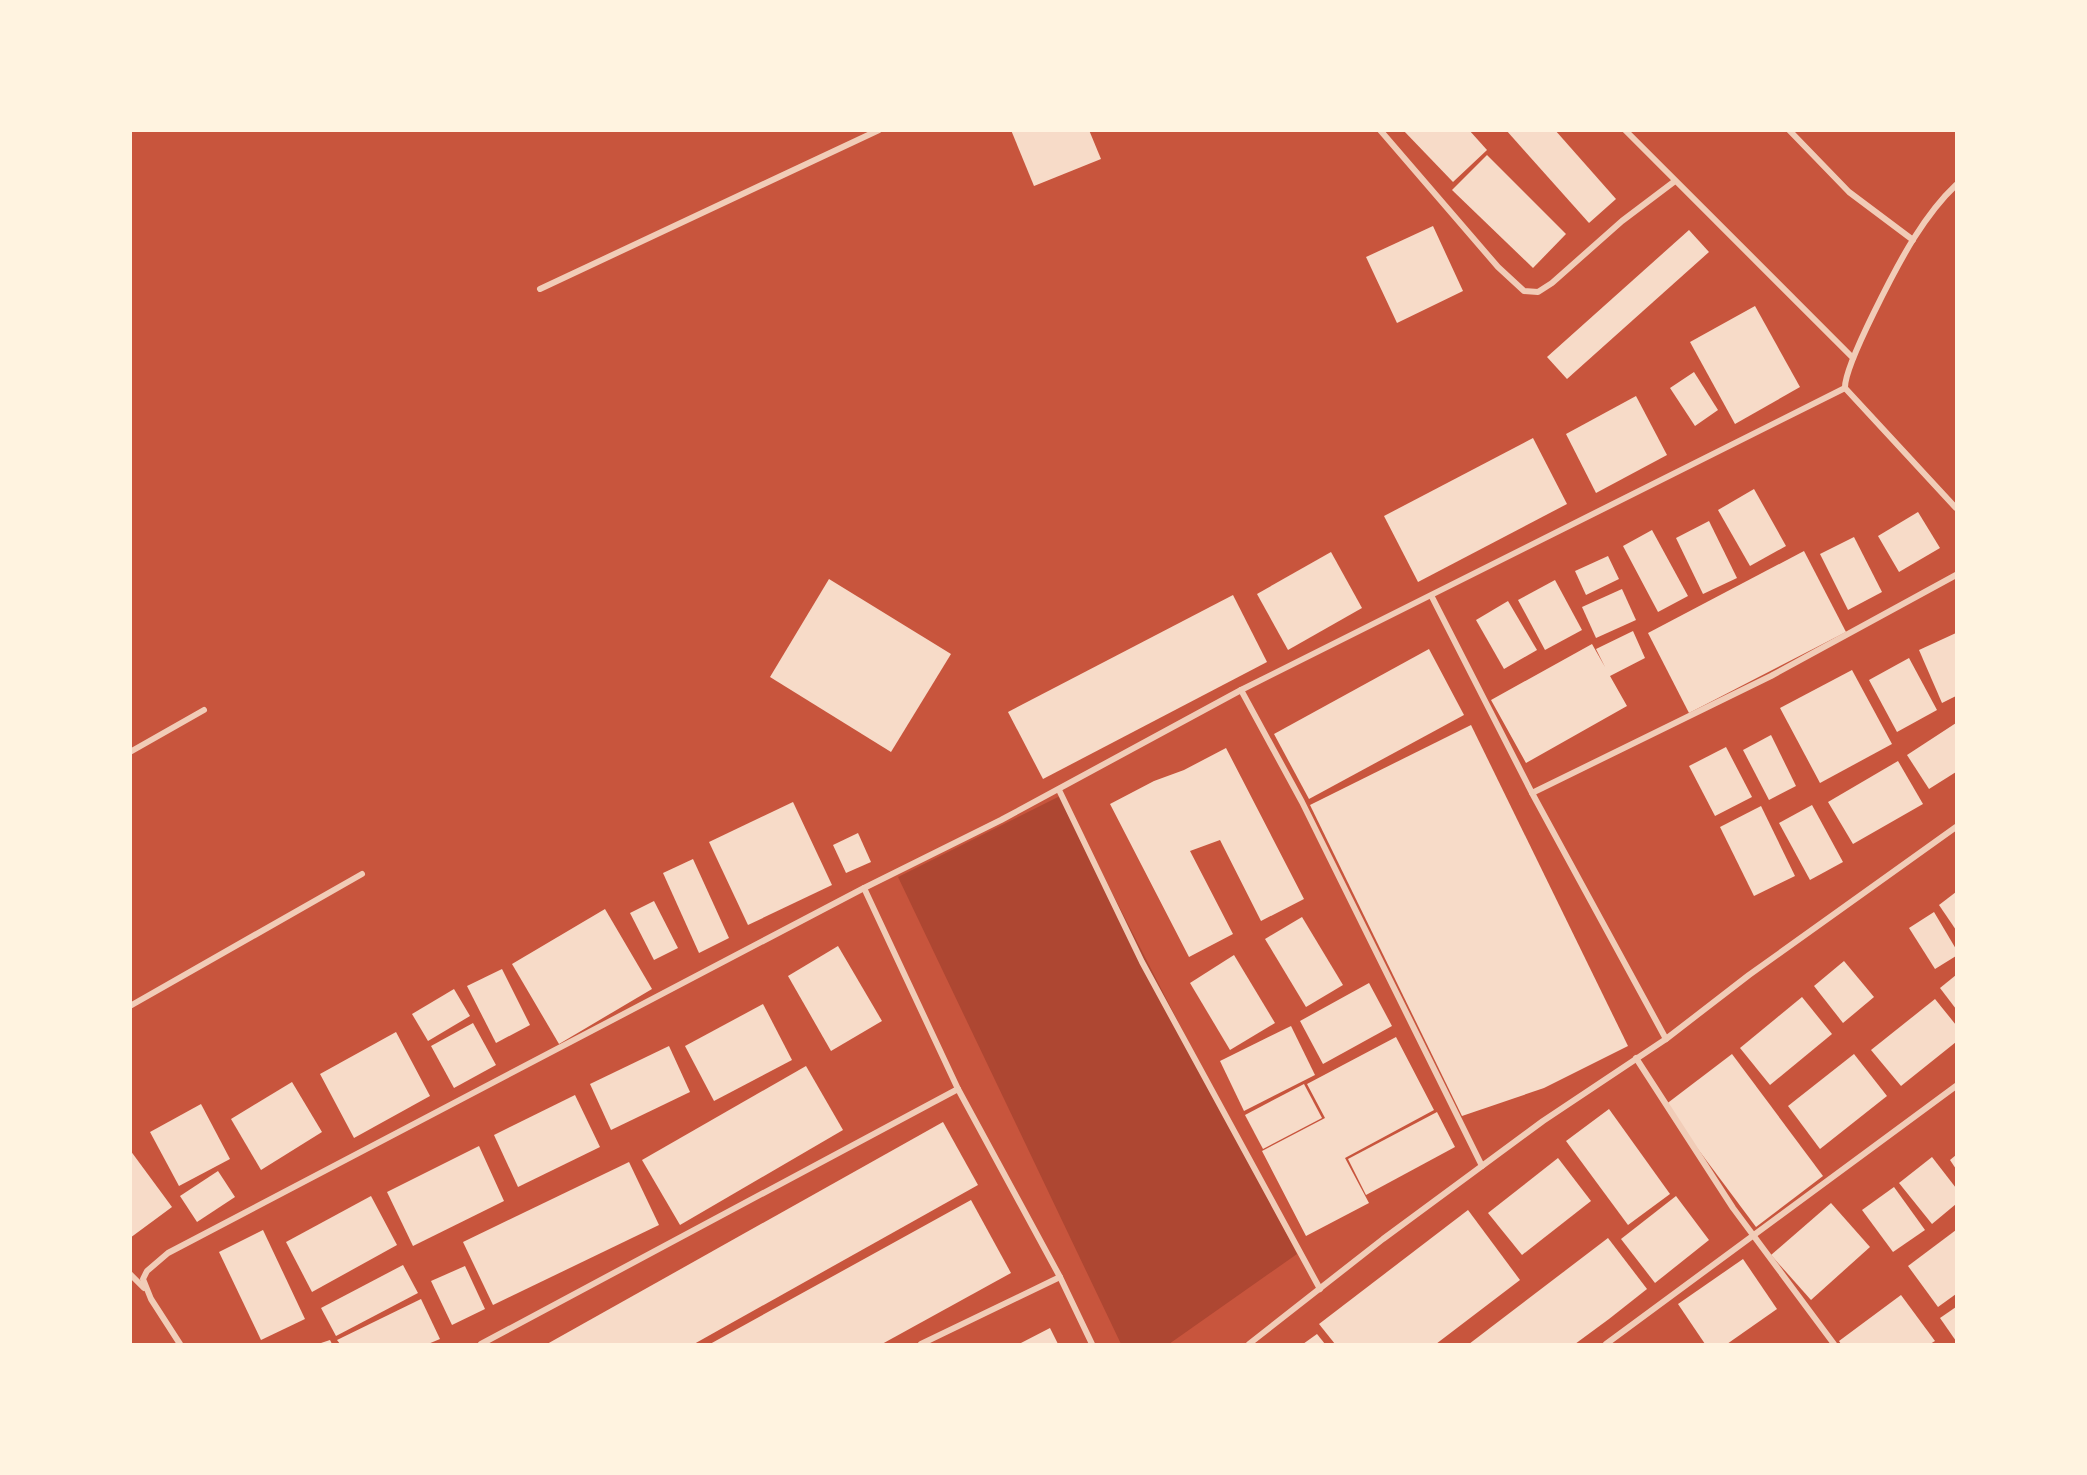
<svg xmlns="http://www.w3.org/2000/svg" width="2087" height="1475" viewBox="0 0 2087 1475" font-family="'Titillium Web',sans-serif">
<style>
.green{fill:#ae4732}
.building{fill:#f7dbc8}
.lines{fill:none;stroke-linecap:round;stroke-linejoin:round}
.minor{stroke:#f1ccb7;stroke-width:6}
</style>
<rect width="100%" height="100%" fill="#c8553d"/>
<path class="green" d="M1062 795 1297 1254 1169 1344H1121L898 877Z"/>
<g class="building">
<path d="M1011 130H1089L1101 159 1034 186Z"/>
<path d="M1403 130H1469L1487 150 1453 182Z"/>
<path d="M1506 130H1555L1616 199 1589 223Z"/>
<path d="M1487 155 1566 234 1533 268 1452 190Z"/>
<path d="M1433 226 1463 291 1397 323 1366 257Z"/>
<path d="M1689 230 1709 252 1567 379 1547 357Z"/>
<path d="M1755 306 1800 387 1735 424 1690 342Z"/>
<path d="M1694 372 1718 410 1695 426 1670 388Z"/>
<path d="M1636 396 1667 455 1596 493 1566 434Z"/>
<path d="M1533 438 1567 504 1418 582 1384 516Z"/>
<path d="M1754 489 1786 546 1750 566 1718 510Z"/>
<path d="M1918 512 1940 548 1899 572 1878 536Z"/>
<path d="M1709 521 1737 578 1703 594 1676 538Z"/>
<path d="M1652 530 1688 596 1658 612 1623 546Z"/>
<path d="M1854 537 1882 592 1848 610 1820 554Z"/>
<path d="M1804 551 1846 632 1689 713 1648 633Z"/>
<path d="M1331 552 1362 608 1288 650 1257 594Z"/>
<path d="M1608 556 1619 579 1586 595 1575 571Z"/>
<path d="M829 579 951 654 891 752 770 677Z"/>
<path d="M1555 580 1582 630 1545 650 1518 600Z"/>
<path d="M1622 589 1636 620 1596 638 1582 607Z"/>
<path d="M1233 595 1267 662 1043 779 1008 712Z"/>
<path d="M1508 601 1537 650 1504 669 1476 620Z"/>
<path d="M1633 631 1645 658 1610 676 1627 706 1526 763 1491 700 1592 644 1605 667 1596 649Z"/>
<path d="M1956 633V696L1942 703 1919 650Z"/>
<path d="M1429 649 1464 715 1309 799 1274 734Z"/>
<path d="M1909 658 1937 710 1897 732 1869 680Z"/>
<path d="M1852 670 1892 744 1820 783 1780 708Z"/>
<path d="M1956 723V772L1929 789 1907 755Z"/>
<path d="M1471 725 1628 1046 1544 1088 1462 1116 1310 805Z"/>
<path d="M1771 735 1796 786 1769 800 1743 750Z"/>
<path d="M1726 747 1752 797 1715 816 1689 766Z"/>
<path d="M1226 748 1304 899 1261 921 1220 840 1190 851 1233 934 1189 957 1110 804 1154 781 1184 770Z"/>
<path d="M1898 761 1923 804 1853 844 1828 802Z"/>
<path d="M793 802 832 885 748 925 709 842Z"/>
<path d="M1812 805 1843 862 1810 880 1779 823Z"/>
<path d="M1761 806 1795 876 1754 896 1720 827Z"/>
<path d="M858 833 871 862 846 873 833 845Z"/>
<path d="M693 859 729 938 699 953 663 873Z"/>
<path d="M1956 892V930L1939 905Z"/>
<path d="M654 901 678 948 654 960 630 913Z"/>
<path d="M605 909 652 989 559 1044 512 964Z"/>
<path d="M1934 912 1956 949V956L1935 969 1909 928Z"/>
<path d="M1302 917 1343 985 1306 1007 1265 939Z"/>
<path d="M838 946 882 1021 831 1051 788 976Z"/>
<path d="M1234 955 1275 1023 1230 1050 1190 983Z"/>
<path d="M1844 961 1874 997 1843 1023 1814 986Z"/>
<path d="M502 969 530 1025 496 1043 467 986Z"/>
<path d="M1956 975V1009L1940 988Z"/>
<path d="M1369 983 1392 1026 1323 1064 1300 1021Z"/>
<path d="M454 989 470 1016 428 1041 412 1014Z"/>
<path d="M1802 997 1832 1034 1770 1085 1740 1048Z"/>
<path d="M1935 999 1956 1025V1042L1901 1086 1871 1050Z"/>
<path d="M763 1004 792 1060 714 1101 685 1046Z"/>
<path d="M473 1023 496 1065 454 1088 431 1046Z"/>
<path d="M1291 1026 1315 1075 1244 1111 1220 1061Z"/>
<path d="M396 1032 430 1096 354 1138 320 1074Z"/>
<path d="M1396 1037 1434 1110 1345 1158 1369 1203 1306 1236 1262 1151 1325 1118 1307 1084Z"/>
<path d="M669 1046 690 1092 611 1130 590 1084Z"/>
<path d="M1732 1054 1823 1176 1756 1227 1665 1105Z"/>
<path d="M1854 1054 1887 1096 1820 1149 1788 1106Z"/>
<path d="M806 1066 843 1130 680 1225 642 1160Z"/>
<path d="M292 1082 322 1132 261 1170 231 1119Z"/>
<path d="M1304 1084 1322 1118 1263 1149 1245 1115Z"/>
<path d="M575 1095 600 1147 518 1187 494 1135Z"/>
<path d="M201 1104 230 1159 179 1186 150 1132Z"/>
<path d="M1609 1109 1670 1194 1628 1225 1566 1141Z"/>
<path d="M1437 1112 1455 1147 1366 1195 1348 1159Z"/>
<path d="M943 1122 978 1185 694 1344H547Z"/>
<path d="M479 1146 504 1201 413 1246 387 1192Z"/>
<path d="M130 1150 172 1207 130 1238Z"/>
<path d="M1956 1155V1169L1950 1160Z"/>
<path d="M1932 1157 1956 1188V1204L1932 1224 1899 1183Z"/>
<path d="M1558 1158 1591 1201 1522 1255 1488 1213Z"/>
<path d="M629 1162 659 1225 493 1305 463 1242Z"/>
<path d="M218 1171 235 1197 197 1222 180 1196Z"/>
<path d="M1894 1187 1925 1230 1893 1252 1862 1210Z"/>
<path d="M371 1196 397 1245 312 1292 286 1242Z"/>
<path d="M1676 1196 1709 1240 1655 1283 1621 1239Z"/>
<path d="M971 1200 1011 1273 882 1344H710Z"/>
<path d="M1831 1203 1870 1247 1811 1300 1771 1255Z"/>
<path d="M1468 1210 1520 1280 1436 1344H1335L1319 1324Z"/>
<path d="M263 1230 305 1319 261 1340 219 1252Z"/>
<path d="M1956 1230V1294L1938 1307 1908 1266Z"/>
<path d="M1608 1238 1647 1289 1609 1319 1575 1344H1469Z"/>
<path d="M1743 1259 1777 1309 1727 1344H1705L1678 1304Z"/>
<path d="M403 1265 418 1293 336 1336 321 1308Z"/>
<path d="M465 1266 485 1309 452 1325 431 1281Z"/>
<path d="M1901 1295 1935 1341 1930 1344H1841L1839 1341Z"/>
<path d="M421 1299 440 1339 428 1344H340L337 1340Z"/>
<path d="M1956 1307V1341L1940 1318Z"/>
<path d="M1050 1328 1058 1344H1019Z"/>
<path d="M1317 1334 1325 1344H1303Z"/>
<path d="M330 1340 332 1344H318Z"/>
</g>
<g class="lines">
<g class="minor">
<path d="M1380 130 1498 267 1524 291 1538 292 1552 283 1622 221 1675 181"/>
<path d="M1625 130 1853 358"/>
<path d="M1789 130 1849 192 1913 240"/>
<path d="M1956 185C1940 200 1926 219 1914 238 1899 262 1844 365 1845 388L1956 508"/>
<path d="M540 289 879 130"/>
<path d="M1432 597 1532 793 1666 1039"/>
<path d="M1241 690 1302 802 1482 1166"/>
<path d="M130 752 204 710"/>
<path d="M1059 790 1142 962 1320 1289"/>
<path d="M1532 793 1771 676 1956 575"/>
<path d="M864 888 958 1089 1060 1277 1092 1344"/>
<path d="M130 1006 362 874"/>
<path d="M1636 1058 1733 1208 1834 1344"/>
<path d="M130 1274 144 1288"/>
<path d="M180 1344 151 1299 143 1279 147 1271 168 1253 864 888 1001 820 1241 690 1845 388"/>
<path d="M481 1344 958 1089"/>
<path d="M921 1344 1060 1277"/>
<path d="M1249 1344 1383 1239 1543 1121 1666 1039 1749 975 1956 827"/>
<path d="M1606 1344 1956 1086"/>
</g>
</g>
<rect width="2087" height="1475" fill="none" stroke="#fff3e0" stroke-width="264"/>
</svg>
